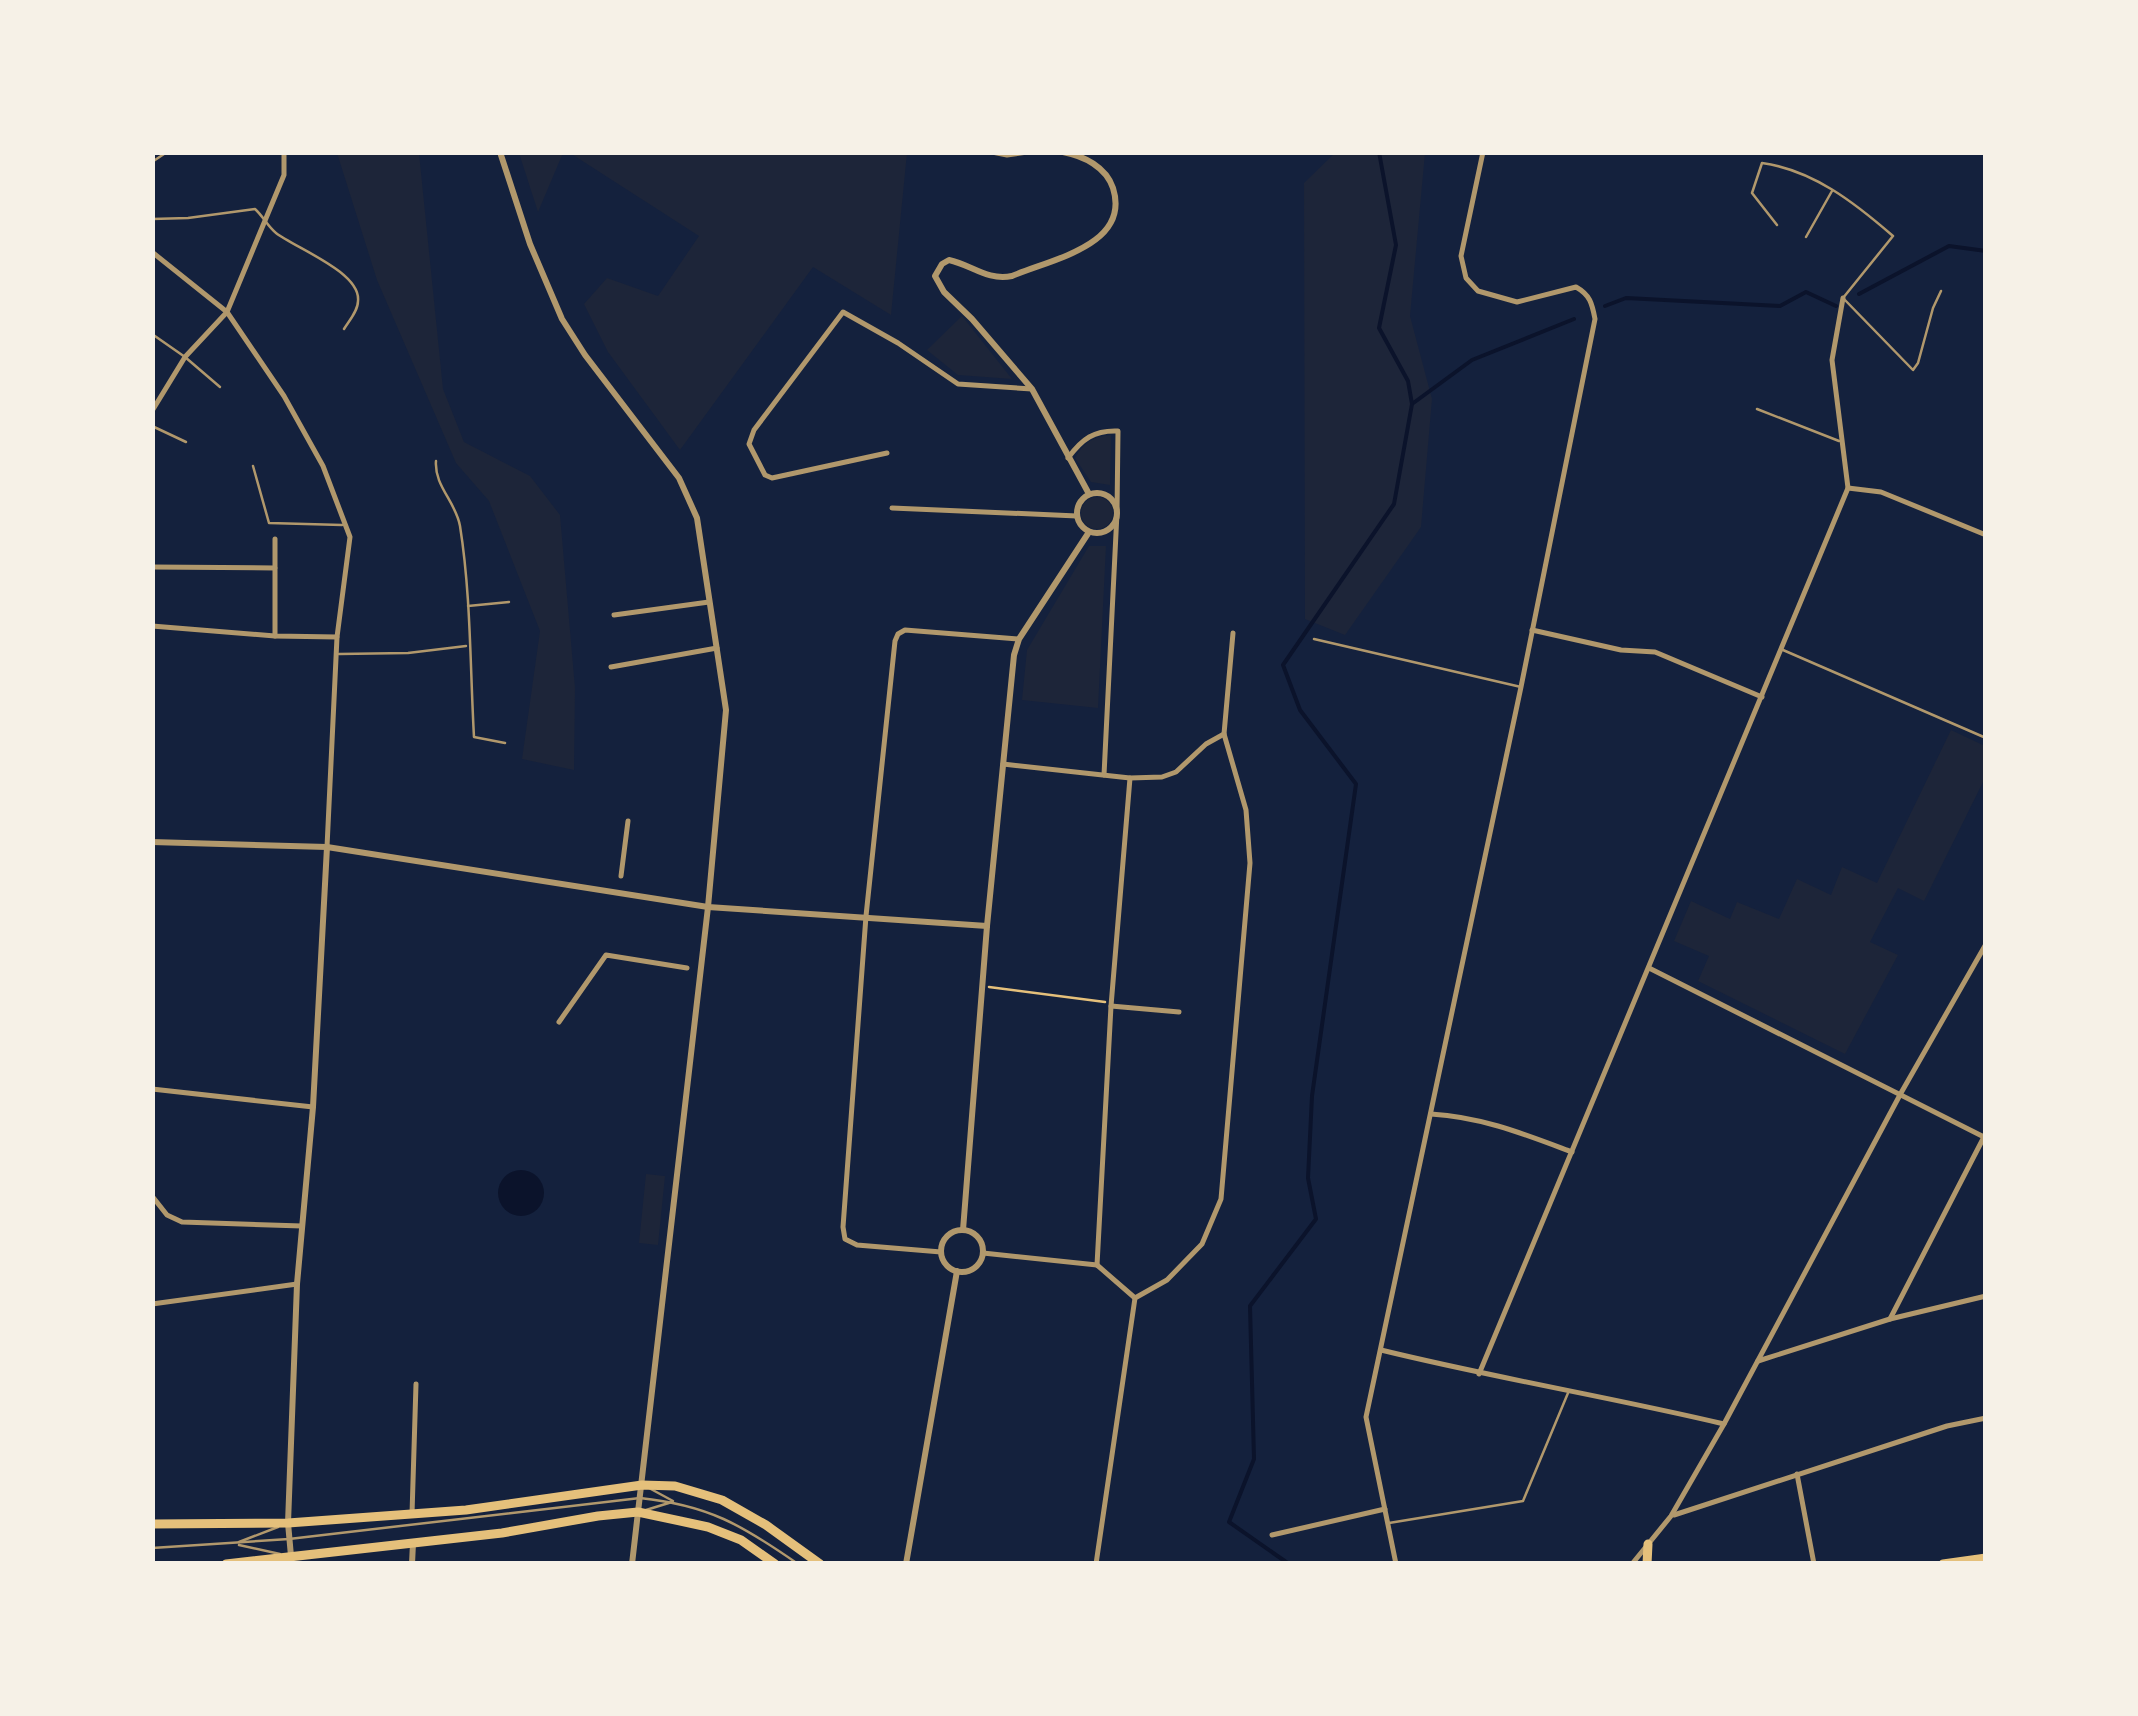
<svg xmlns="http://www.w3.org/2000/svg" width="2138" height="1716" viewBox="0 0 2138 1716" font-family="Lato,sans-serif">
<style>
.green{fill:#1d2539}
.water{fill:#0b132b}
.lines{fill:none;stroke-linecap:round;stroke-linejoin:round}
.stream{stroke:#0b132b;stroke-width:4}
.path{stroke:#e5c07b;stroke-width:2.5}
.service{stroke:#b1986c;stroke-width:2.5}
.minor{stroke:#b1986c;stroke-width:5}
.tertiary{stroke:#b1986c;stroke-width:6}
.primary{stroke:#e5c07b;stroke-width:9}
</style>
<rect width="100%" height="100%" fill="#14213d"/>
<g class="green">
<path d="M337 153H419L443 389 464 442 530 476 560 515 575 688 574 770 522 759 540 631 489 501 456 463 377 280Z"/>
<path d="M519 153H563L538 212Z"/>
<path d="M570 153H907L891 315 813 267 680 450 608 352 584 304 607 278 658 296 699 236Z"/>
<path d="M1335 153H1425L1410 316 1432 399 1421 527 1345 635 1305 619 1304 183Z"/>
<path d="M962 316 1012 379 958 375 927 350Z"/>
<path d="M1111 435 1110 485 1091 482 1075 458C1083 443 1094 436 1111 435Z"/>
<circle cx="1097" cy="513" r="16"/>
<path d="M1089 546H1106L1098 708 1022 700 1027 650Z"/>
<path d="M1951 730 1985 746V778L1924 901 1898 888 1870 942 1898 955 1845 1054 1698 981 1709 956 1674 941 1691 901 1730 919 1737 902 1779 919 1797 879 1831 895 1842 867 1877 883Z"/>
<path d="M646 1174 665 1176 658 1245 639 1243Z"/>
</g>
<circle class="water" cx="521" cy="1193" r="23"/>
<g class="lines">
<g class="stream">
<path d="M1859 294 1949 246 1986 251"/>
<path d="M1605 306 1626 298 1780 306 1806 292 1836 306"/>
<path d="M1412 404 1472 360 1574 319"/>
<path d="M1289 1564 1229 1522 1254 1459 1250 1306 1316 1219 1308 1178 1312 1096 1356 784 1300 710 1283 665 1394 504 1412 404 1408 381 1379 328 1396 245 1379 152"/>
</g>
<path class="path" d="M989 987 1105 1002"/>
<g class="service">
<path d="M152 162 167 152"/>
<path d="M152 219 188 218 255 209C263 216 268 227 276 233 295 248 361 272 358 301 358 311 349 321 344 329"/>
<path d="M1777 225 1752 193 1762 163C1813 170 1855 203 1893 236L1843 298 1913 370 1918 363 1933 308 1941 291"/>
<path d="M1806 237 1832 191"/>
<path d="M152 334 185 357 220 387"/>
<path d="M1757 409 1839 441"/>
<path d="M152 426 186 442"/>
<path d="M436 461C434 486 456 502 460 526 471 595 470 667 474 737L505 743"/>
<path d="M253 466 269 523 342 525"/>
<path d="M468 606 509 602"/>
<path d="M1314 639 1521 687"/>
<path d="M1783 650 1986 738"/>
<path d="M339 654 408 653 466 646"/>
<path d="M649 1488 673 1501"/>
<path d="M646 1510 672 1502"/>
<path d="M1389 1523 1523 1501 1568 1393"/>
<path d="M239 1542 278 1527"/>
<path d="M239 1545 280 1554"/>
<path d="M152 1548 289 1539 640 1498C708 1505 742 1525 798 1564"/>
</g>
<g class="minor">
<path d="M992 152 1007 155 1027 152"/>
<path d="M152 252 227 312 284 396 323 466 350 537 337 637 327 847"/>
<path d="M152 411 185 357 227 312 284 175V152"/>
<path d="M887 453 772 478 765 475 749 444 754 430 843 312 898 343 958 384 1032 389"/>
<path d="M1068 458C1082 439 1094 430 1118 431L1117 513 1104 775"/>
<path d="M1848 488 1881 492 1986 535"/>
<path d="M892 508 1077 516"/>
<path d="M152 567 275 568"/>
<path d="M614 615 709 602"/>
<path d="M152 626 275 636 337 637"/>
<path d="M1532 630 1621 650 1655 652 1762 697"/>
<path d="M275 636V539"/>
<path d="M611 667 717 648"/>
<path d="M1003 764 1130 778 1162 777 1176 772 1206 744 1224 734"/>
<path d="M621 876 628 821"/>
<path d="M1649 968 1986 1138"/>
<path d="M1111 1006 1179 1012"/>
<path d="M559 1022 606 955 687 968"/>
<path d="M152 1089 313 1107"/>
<path d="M1431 1114C1482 1117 1524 1134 1572 1152"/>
<path d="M152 1196 167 1215 182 1222 302 1226"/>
<path d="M941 1252 857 1245 845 1239 843 1227 866 916 895 641 898 634 905 630 1019 639"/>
<path d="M983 1253 1097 1265"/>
<path d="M1097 1265 1111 1006 1130 778"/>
<path d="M1097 1265 1135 1298"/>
<path d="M152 1304 297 1284"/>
<path d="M1890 1319 1986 1133"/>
<path d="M1381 1350C1495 1378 1610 1397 1724 1424"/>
<path d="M1758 1361 1890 1319 1986 1296"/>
<path d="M1479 1374 1848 488 1832 360 1843 298"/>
<path d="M1797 1474 1814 1564"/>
<path d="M412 1514 416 1384"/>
<path d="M1674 1515 1947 1426 1986 1418"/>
<path d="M1272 1535 1385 1509"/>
<path d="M1096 1564 1135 1298 1167 1280 1202 1244 1221 1199 1250 863 1246 810 1224 734 1233 633"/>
<path d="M1396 1564 1366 1417 1521 687 1595 319C1592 303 1590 295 1576 287L1517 302 1478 291 1466 278 1461 256 1483 152"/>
<path d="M1632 1564 1671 1516 1724 1424 1901 1093 1986 944"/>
</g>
<g class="tertiary">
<path d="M500 152 530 244 562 319 585 355 679 478 697 518 726 710 708 907 632 1564"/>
<path d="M1063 152C1084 156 1106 167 1113 188 1131 245 1052 259 1012 276 987 281 972 265 949 260L942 264 935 276 944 292 972 319 1032 389 1089 494"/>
<circle cx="1097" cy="513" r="20"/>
<path d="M152 842 327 847 708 907 987 926"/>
<path d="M963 1230 987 926 1014 655 1019 639 1089 532"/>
<circle cx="962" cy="1251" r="21"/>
<path d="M291 1556 288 1523 297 1284 313 1107 327 847"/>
<path d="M412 1564 413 1543"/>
<path d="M906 1564 957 1271"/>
</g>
<g class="primary">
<path d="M152 1524 288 1523 466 1510 642 1485 675 1486 722 1500 766 1525 820 1564"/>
<path d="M226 1564 502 1533 598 1516 638 1512 708 1527 741 1540 775 1564"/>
<path d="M1647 1564 1648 1544"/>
<path d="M1943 1564 1986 1558"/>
</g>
</g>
<rect width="2138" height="1716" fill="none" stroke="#f6f1e7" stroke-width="310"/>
</svg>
